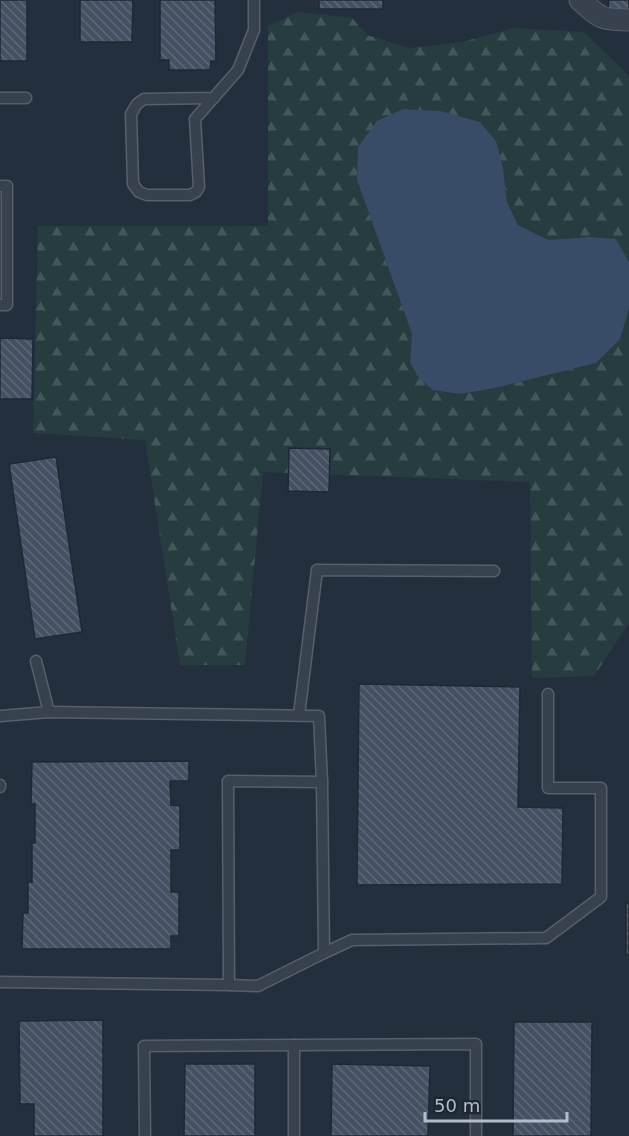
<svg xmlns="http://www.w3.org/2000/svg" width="629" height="1136" viewBox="0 0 629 1136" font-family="'DejaVu Sans',sans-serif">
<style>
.forest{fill:url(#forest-firs)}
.water{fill:#394c67}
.building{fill:url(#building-back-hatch);stroke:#1f2835;stroke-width:1.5}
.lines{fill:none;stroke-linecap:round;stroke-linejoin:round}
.service-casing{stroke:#565f6c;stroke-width:13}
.minor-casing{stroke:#565f6c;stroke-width:23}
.service{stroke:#38414e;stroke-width:10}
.minor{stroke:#38414e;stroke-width:21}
</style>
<defs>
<pattern id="forest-firs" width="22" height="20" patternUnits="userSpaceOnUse" patternTransform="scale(1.5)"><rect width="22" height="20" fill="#263c3f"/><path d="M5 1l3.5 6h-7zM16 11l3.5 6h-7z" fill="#435659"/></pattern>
<pattern id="building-back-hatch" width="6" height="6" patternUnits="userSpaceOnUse" patternTransform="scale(1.5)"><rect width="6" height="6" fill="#455162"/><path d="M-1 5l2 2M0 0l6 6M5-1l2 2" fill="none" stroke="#5d6877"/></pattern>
</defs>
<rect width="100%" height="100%" fill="#242f3e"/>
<path class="forest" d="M298 12 352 18 367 35 409 48 462 42 515 28 584 32 629 76V262L616 239 590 237 548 240 518 225 507 202 503 168 357 180 412 334 410 362 461 394 495 388 596 363 620 339 629 309V623L594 676 532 678 530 482 263 472 245 665H180L145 440 33 433 38 226H268V26Z"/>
<path class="water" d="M403 109 440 111 480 122 496 141 503 168 507 202 518 225 548 240 590 237 616 239 629 262V309L620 339 596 363 495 388 461 394 433 390 418 377 410 362 412 334 357 180 358 147 377 121Z"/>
<g class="building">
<rect x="0" y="0" width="27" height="61"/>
<path d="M80 0H133L132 42H80Z"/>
<path d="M160 0H215L216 61H211L210 70H169V60H160Z"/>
<rect x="319" y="0" width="64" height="9"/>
<path d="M608 0H629V10H609Z"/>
<path d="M0 338 33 339 32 399H0Z"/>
<path d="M289 448 330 449 329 492 288 491Z"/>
<path d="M56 457 82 632 35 639 9 464Z"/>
<path d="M359 684 520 687 518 807 563 808 562 884 357 885Z"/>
<path d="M189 761V781H170L171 805 180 806V850H171V892H179V936H171V949H22L23 913H28V882H32V843H35V804H31L32 762Z"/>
<rect x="626" y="903" width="3" height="52"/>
<path d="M103 1020V1136H34V1104H20L19 1021Z"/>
<path d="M514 1022H592L591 1136H513Z"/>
<path d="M185 1064H255V1136H184Z"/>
<path d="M332 1064 430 1066 428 1136H331Z"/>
</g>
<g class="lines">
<g class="service-casing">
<g id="service">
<path d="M0 98H26"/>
<path d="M214 98 144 99 137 104 131 114 133 184 139 192 147 195H190L196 192 199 187 195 119 238 70 254 30V0"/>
<path d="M0 186H7V305H0"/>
<path d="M36 661 49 712"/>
<path d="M299 715 317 570 494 571"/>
<path d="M0 716 49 712 319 716 322 782 324 953 258 986 229 985"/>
<path d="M0 787V785"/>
<path d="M324 953 352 940 546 938 601 897V788H548V694"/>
<path d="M0 982 229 985 228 781 322 782"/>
<path d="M294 1045V1136"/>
<path d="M145 1136 144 1046 476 1044V1136"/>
</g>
</g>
<g class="minor-casing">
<path id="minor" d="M580 0C600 18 601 20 629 20"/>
</g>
<use href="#service" class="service"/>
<use href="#minor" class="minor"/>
</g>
<path d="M425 1112v9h142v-9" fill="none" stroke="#b4bcc9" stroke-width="3"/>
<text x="434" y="1112" font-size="18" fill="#b4bcc9" stroke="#1d2633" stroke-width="4.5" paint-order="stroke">50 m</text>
</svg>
